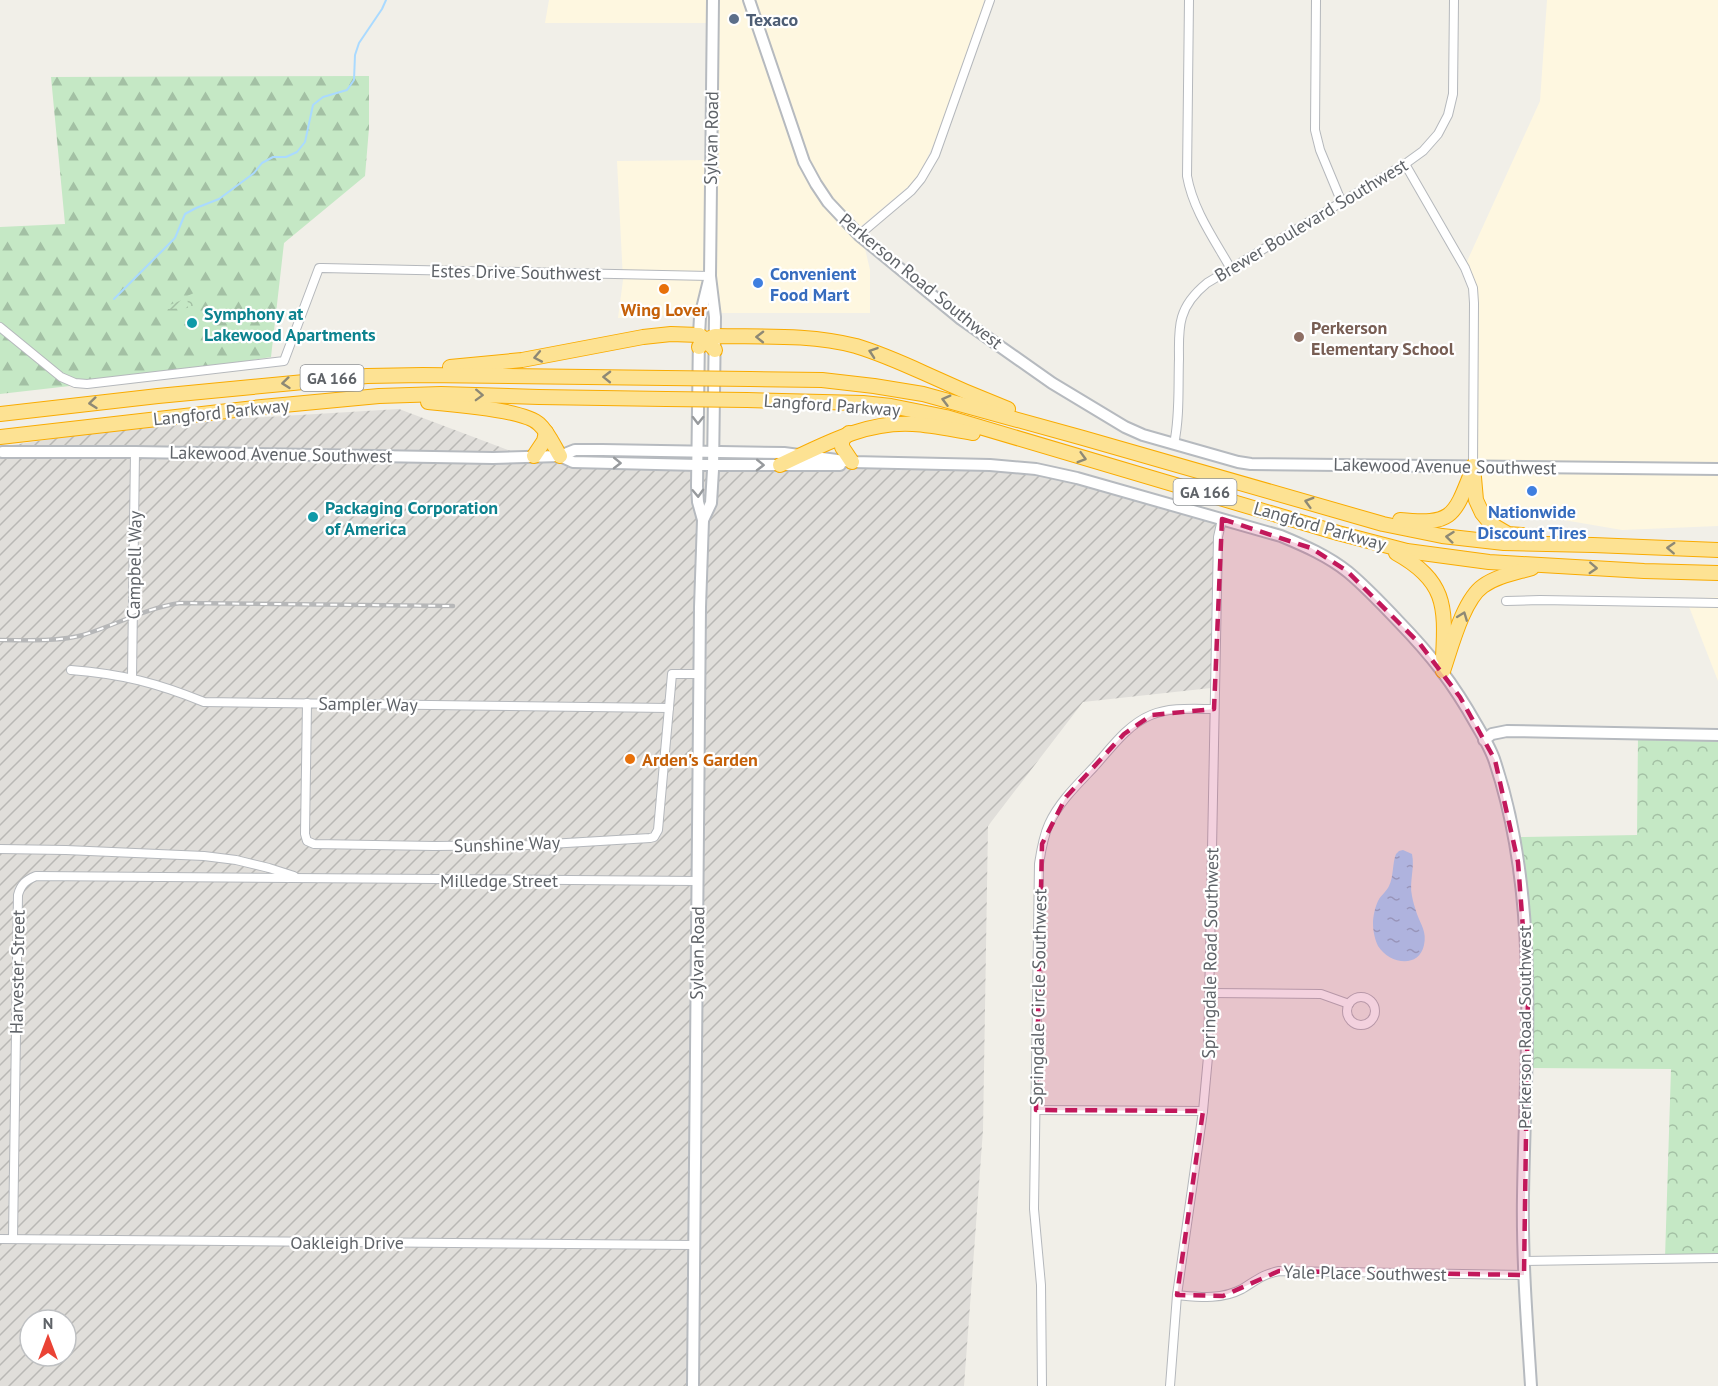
<svg xmlns="http://www.w3.org/2000/svg" width="1718" height="1386" viewBox="0 0 1718 1386" font-family="'PT Sans',sans-serif">
<style>
.commercial{fill:#fef7e0}
.industrial{fill:url(#industrial-furrows);fill-rule:evenodd}
.forest{fill:url(#forest-firs)}
.park{fill:url(#park-crowns)}
.garden{fill:url(#garden-furrows)}
.water{fill:url(#water-ripples)}
.lines{fill:none;stroke-linecap:round;stroke-linejoin:round}
.stream{stroke:#aadaff;stroke-width:2}
.street-casing{stroke:#b5b8bc;stroke-width:10}
.secondary-casing{stroke:#b6babf;stroke-width:14}
.highway-casing{stroke:#f9ab00;stroke-width:16}
.street{stroke:#fff;stroke-width:8}
.secondary{stroke:#fff;stroke-width:10}
.highway{stroke:#fde293;stroke-width:14}
.rail-casing{stroke:#b6b7b8;stroke-width:4.5}
.rail{stroke:#fff;stroke-width:2;stroke-dasharray:7;stroke-linecap:butt}
.highway-bridge-casing{stroke:#f9ab00;stroke-width:16;stroke-linecap:butt}
.highway-bridge{stroke:#fde293;stroke-width:14}
.oneway{stroke:#8e8975}
.oneway2{stroke:#979a9d}
.marked{fill:#c2185b;fill-opacity:0.2;stroke:#c2185b;stroke-width:4.5;stroke-dasharray:12 8;stroke-linejoin:round}
.service-dot{fill:#5c6f8a;stroke:#fff;stroke-width:2}
.shop-dot{fill:#3f7fe0;stroke:#fff;stroke-width:2}
.food-dot{fill:#e8710a;stroke:#fff;stroke-width:2}
.culture-dot{fill:#0f9aa8;stroke:#fff;stroke-width:2}
.education-dot{fill:#8d6e63;stroke:#fff;stroke-width:2}
.labels{text-anchor:middle;dominant-baseline:central;stroke-width:4.5;stroke-linejoin:round;paint-order:stroke}
.shield{fill:#fff;stroke:#8f9295;stroke-width:1.5}
.shield-label{font-size:16px;font-weight:bold;fill:#5f6368}
.service-label{font-size:18px;font-weight:bold;fill:#4e5e75;stroke:#fff;text-anchor:start}
.street-label{font-size:18px;fill:#5f6368;stroke:#fff}
.shop-label{font-size:18px;font-weight:bold;fill:#366cbe;stroke:#fff;text-anchor:start}
.food-label{font-size:18px;font-weight:bold;fill:#c56008;stroke:#fff}
.culture-label{font-size:18px;font-weight:bold;fill:#0d838f;stroke:#fff;text-anchor:start}
.education-label{font-size:18px;font-weight:bold;fill:#785e54;stroke:#fff;text-anchor:start}
</style>
<defs>
<pattern id="industrial-furrows" width="10" height="10" patternUnits="userSpaceOnUse" patternTransform="scale(1.5)"><rect width="10" height="10" fill="#e0deda"/><path d="M-1 1l2-2M0 10L10 0M9 11l2-2" fill="none" stroke="#b9b8b5"/></pattern>
<pattern id="forest-firs" width="22" height="20" patternUnits="userSpaceOnUse" patternTransform="scale(1.5)"><rect width="22" height="20" fill="#c5e8c5"/><path d="M5 1l3.5 6h-7zM16 11l3.5 6h-7z" fill="#a3c0a4"/></pattern>
<pattern id="park-crowns" width="20" height="18" patternUnits="userSpaceOnUse" patternTransform="scale(1.5)"><rect width="20" height="18" fill="#c5e8c5"/><path d="M2 6a3 3 0 1 1 6 0M12 15a3 3 0 1 1 6 0" fill="none" stroke="#a3c0a4"/></pattern>
<pattern id="garden-furrows" width="10" height="10" patternUnits="userSpaceOnUse" patternTransform="scale(1.5)"><rect width="10" height="10" fill="#c5e8c5"/><path d="M-1 1l2-2M0 10L10 0M9 11l2-2" fill="none" stroke="#a3c0a4"/></pattern>
<pattern id="water-ripples" width="26" height="14" patternUnits="userSpaceOnUse" patternTransform="scale(1.5)"><rect width="26" height="14" fill="#aadaff"/><path d="M2 4q2-2 4 0t4 0M15 11q2-2 4 0t4 0" fill="none" stroke="#8eb4d2"/></pattern>
</defs>
<rect width="100%" height="100%" fill="#f1efe8"/>
<g class="commercial">
<path d="M549 0H984L969 70 917 179 860 227 870 270V313H713L618 318 623 280 617 161 712 160V23H545Z"/>
<path d="M1547 0H1718V526L1622 530 1475 505 1474 321 1464 268 1540 101Z"/>
<path d="M1718 597V681L1686 599Z"/>
</g>
<path class="industrial" d="M399 409 537 461 1051 469 1216 524 1211 688 1083 702 988 826 983 1130 964 1386H0V447L147 424ZM30 1320H66V1356H30Z"/>
<path class="forest" d="M369 76V128L365 176 284 243 271 357 157 376 0 394V227L65 224 51 77Z"/>
<g class="park">
<path d="M194 293 202 294 200 301 202 302 201 306 188 308 187 296Z"/>
<path d="M1718 734V1259L1665 1258 1671 1069 1530 1068 1519 837 1637 835 1638 736Z"/>
</g>
<path class="garden" d="M187 298 188 308 168 309 167 306Z"/>
<path class="water" d="M1403 850 1412 854C1415 868 1409 882 1412 896 1413 902 1415 908 1417 914 1421 925 1427 932 1424 945 1419 969 1389 964 1378 946 1375 940 1373 931 1373 923 1373 917 1375 907 1378 901 1381 895 1387 891 1389 886 1394 876 1392 864 1396 854L1399 851Z"/>
<g class="lines">
<path class="stream" d="M114 299 175 238 185 214 196 208 219 199 254 173 262 163 273 157H286L297 152 305 142 313 105 323 97 347 90 354 80 355 55 359 43 382 9 386 0"/>
<g class="street-casing">
<g id="street">
<path d="M1189 0 1187 176C1193 210 1214 239 1231 269"/>
<path d="M1316 0 1315 130 1320 150 1342 203"/>
<path d="M1405 164 1465 268 1473 288 1474 303 1473 466"/>
<path d="M859 235 911 191 921 179 935 155 990 0"/>
<path d="M0 327 61 377 75 383 87 384 284 361 319 268H322L710 276"/>
<path d="M1174 444C1180 416 1178 387 1179 359 1179 345 1178 330 1182 317 1186 303 1196 292 1207 283L1405 164 1423 151 1438 134 1448 115 1453 94 1454 0"/>
<path d="M1506 601 1540 600 1718 603"/>
<path d="M71 670C122 674 157 683 204 702L669 708"/>
<path d="M132 678 135 452"/>
<path d="M307 703 305 834 307 841 314 844 434 846 533 845 650 838 654 837 658 830 672 674H699"/>
<path d="M0 849 66 850 204 856 236 860 269 868 294 876"/>
<path d="M1210 993 1321 994 1349 1004"/>
<circle cx="1361" cy="1011" r="14"/>
<path d="M1036 1110 1203 1111"/>
<path d="M0 1239 694 1245"/>
<path d="M13 1239 18 895C21 884 26 880 36 876L697 881"/>
<path d="M1524 1261 1718 1258"/>
<path d="M1177 1295C1199 1297 1221 1300 1242 1289 1257 1280 1261 1275 1279 1271L1524 1275"/>
<path d="M1042 1386 1041 1285 1034 1209 1039 864C1041 851 1043 837 1049 824 1059 802 1077 785 1094 767 1111 748 1127 725 1151 715 1170 707 1194 709 1214 709"/>
<path d="M1170 1386 1177 1295 1203 1111 1208 1057 1218 537 1222 519"/>
</g>
</g>
<g class="secondary-casing">
<g id="secondary">
<path d="M749 0 804 162 816 184 828 202 859 235 961 319 1052 383 1125 427 1143 435 1238 462 1251 464 1718 469"/>
<path d="M2 452H135L493 458 560 456 575 450H602L784 453 852 462 990 465 1036 469 1077 478 1281 536C1305 546 1328 556 1348 572 1366 587 1383 605 1399 622 1431 655 1453 683 1476 724 1483 736 1491 749 1495 762 1541 901 1525 1052 1523 1196 1522 1260 1527 1323 1531 1386"/>
<path d="M560 456 573 462 697 465H840"/>
<path d="M703 520 711 503 713 470 715 317 710 276 713 0"/>
<path d="M1484 740 1492 734 1507 731 1718 735"/>
<path d="M693 1386 700 607 703 520 698 502 697 486 699 335 700 317 710 276"/>
</g>
</g>
<g class="highway-casing">
<g id="highway">
<path d="M699 347 706 340 715 336C762 337 810 334 856 346 879 353 902 363 924 373 952 386 980 398 1008 409"/>
<path d="M450 367 522 360 643 337 671 334 699 335 706 340 715 350"/>
<path d="M750 379 822 380 874 386 923 394 1083 438 1383 524 1442 536 1504 543 1593 545 1718 550"/>
<path d="M747 400 863 403 891 406 946 417 1338 533 1407 551 1489 562 1644 571 1718 573"/>
<path d="M428 402C451 404 525 410 539 424 548 432 554 446 560 456"/>
<path d="M0 414 158 396 367 376 423 375 666 378"/>
<path d="M849 433 842 440V447L852 462"/>
<path d="M0 437 262 407 379 396 441 394 539 397 666 399"/>
<path d="M534 456 544 441 546 432"/>
<path d="M780 465C823 445 865 421 913 424 933 425 954 430 973 433"/>
<path d="M1473 466 1476 500 1482 513 1491 524 1508 534 1522 535"/>
<path d="M1400 520C1452 525 1454 517 1472 471"/>
<path d="M1396 553C1445 580 1446 605 1443 657"/>
<path d="M1443 671C1451 648 1463 600 1483 586 1497 576 1515 573 1532 568"/>
</g>
</g>
<use href="#street" class="street"/>
<use href="#secondary" class="secondary"/>
<use href="#highway" class="highway"/>
<g class="rail-casing">
<path id="rail" d="M0 640C28 640 56 642 83 635 116 625 146 608 180 603L453 606"/>
</g>
<use href="#rail" class="rail"/>
<g class="highway-bridge-casing">
<g id="highway-bridge">
<path d="M666 378 750 379"/>
<path d="M666 399 747 400"/>
</g>
</g>
<use href="#highway-bridge" class="highway-bridge"/>
</g>
<defs><path id="oneway-chevron" d="M-2-3.5L2.5 0L-2 3.5" fill="none" stroke-width="1.6" stroke-linecap="round" stroke-linejoin="round" transform="scale(1.5)"/></defs>
<g class="oneway">
<use href="#oneway-chevron" transform="translate(760 337) rotate(-179)"/>
<use href="#oneway-chevron" transform="translate(873 352) rotate(-161)"/>
<use href="#oneway-chevron" transform="translate(538 357) rotate(169)"/>
<use href="#oneway-chevron" transform="translate(607 377) rotate(-179)"/>
<use href="#oneway-chevron" transform="translate(286 383) rotate(174)"/>
<use href="#oneway-chevron" transform="translate(479 395) rotate(2)"/>
<use href="#oneway-chevron" transform="translate(946 400) rotate(-165)"/>
<use href="#oneway-chevron" transform="translate(93 403) rotate(174)"/>
<use href="#oneway-chevron" transform="translate(1082 458) rotate(16)"/>
<use href="#oneway-chevron" transform="translate(1309 502) rotate(-164)"/>
<use href="#oneway-chevron" transform="translate(1450 537) rotate(-174)"/>
<use href="#oneway-chevron" transform="translate(1671 548) rotate(-177)"/>
<use href="#oneway-chevron" transform="translate(1593 568) rotate(3)"/>
<use href="#oneway-chevron" transform="translate(1463 616) rotate(-69)"/>
</g>
<g class="oneway2">
<use href="#oneway-chevron" transform="translate(698 420) rotate(91)"/>
<use href="#oneway-chevron" transform="translate(617 463) rotate(1)"/>
<use href="#oneway-chevron" transform="translate(760 465) rotate(1)"/>
<use href="#oneway-chevron" transform="translate(698 493) rotate(88)"/>
</g>
<path class="marked" d="M1222 519 1311 548 1347 571 1420 644 1460 697 1495 760 1518 862 1528 995 1524 1275 1279 1271 1223 1296 1177 1295 1203 1111 1036 1110 1042 844 1066 797 1124 734 1152 715 1214 709Z"/>
<circle class="service-dot" cx="734" cy="19" r="6"/>
<g class="shop-dot">
<circle cx="758" cy="283" r="6"/>
<circle cx="1532" cy="491" r="6"/>
</g>
<g class="food-dot">
<circle cx="664" cy="289" r="6"/>
<circle cx="630" cy="759" r="6"/>
</g>
<g class="culture-dot">
<circle cx="192" cy="323" r="6"/>
<circle cx="313" cy="517" r="6"/>
</g>
<circle class="education-dot" cx="1299" cy="337" r="6"/>
<g class="labels">
<g class="shield">
<rect x="300.5" y="365" width="63" height="26" rx="4.5"/>
<rect x="1173.5" y="479" width="63" height="26" rx="4.5"/>
</g>
<g class="shield-label">
<text x="332" y="378">GA 166</text>
<text x="1205" y="492">GA 166</text>
</g>
<g class="service-label">
<text x="746" y="19">Texaco</text>
</g>
<g class="street-label">
<text transform="translate(711 138) rotate(-89)">Sylvan Road</text>
<text transform="translate(1311 220) rotate(-31)">Brewer Boulevard Southwest</text>
<text transform="translate(516 272) rotate(1)">Estes Drive Southwest</text>
<text transform="translate(921 281) rotate(39)">Perkerson Road Southwest</text>
<text transform="translate(832 405) rotate(4)">Langford Parkway</text>
<text transform="translate(221 412) rotate(-6)">Langford Parkway</text>
<text transform="translate(281 454) rotate(1)">Lakewood Avenue Southwest</text>
<text transform="translate(1445 466) rotate(1)">Lakewood Avenue Southwest</text>
<text transform="translate(1320 526) rotate(16)">Langford Parkway</text>
<text transform="translate(134 565) rotate(-89)">Campbell Way</text>
<text transform="translate(368 704) rotate(1)">Sampler Way</text>
<text transform="translate(507 844) rotate(-2)">Sunshine Way</text>
<text x="499" y="880">Milledge Street</text>
<text transform="translate(697 953) rotate(-89)">Sylvan Road</text>
<text transform="translate(1210 953) rotate(-89)">Springdale Road Southwest</text>
<text transform="translate(17 972) rotate(-89)">Harvester Street</text>
<text transform="translate(1038 997) rotate(-89)">Springdale Circle Southwest</text>
<text transform="translate(1524 1027) rotate(-90)">Perkerson Road Southwest</text>
<text x="347" y="1242">Oakleigh Drive</text>
<text transform="translate(1365 1273) rotate(1)">Yale Place Southwest</text>
</g>
<g class="shop-label">
<text x="770" y="273">Convenient<tspan x="770" dy="21">Food Mart</tspan></text>
<text x="1532" y="511" text-anchor="middle">Nationwide<tspan x="1532" dy="21">Discount Tires</tspan></text>
</g>
<g class="food-label">
<text x="664" y="309">Wing Lover</text>
<text x="642" y="759" text-anchor="start">Arden's Garden</text>
</g>
<g class="culture-label">
<text x="204" y="313">Symphony at<tspan x="204" dy="21">Lakewood Apartments</tspan></text>
<text x="325" y="507">Packaging Corporation<tspan x="325" dy="21">of America</tspan></text>
</g>
<g class="education-label">
<text x="1311" y="327">Perkerson<tspan x="1311" dy="21">Elementary School</tspan></text>
</g>
</g>
<g transform="translate(48 1338)"><circle r="28" fill="#ffffff" stroke="#bfc1c3" stroke-width="1.5"/>
<path d="M0-4.5L10 22L0 15L-10 22Z" fill="#ea4335"/>
<text y="-9" font-size="16" font-weight="bold" text-anchor="middle" fill="#5f6368">N</text>
</g>
</svg>
